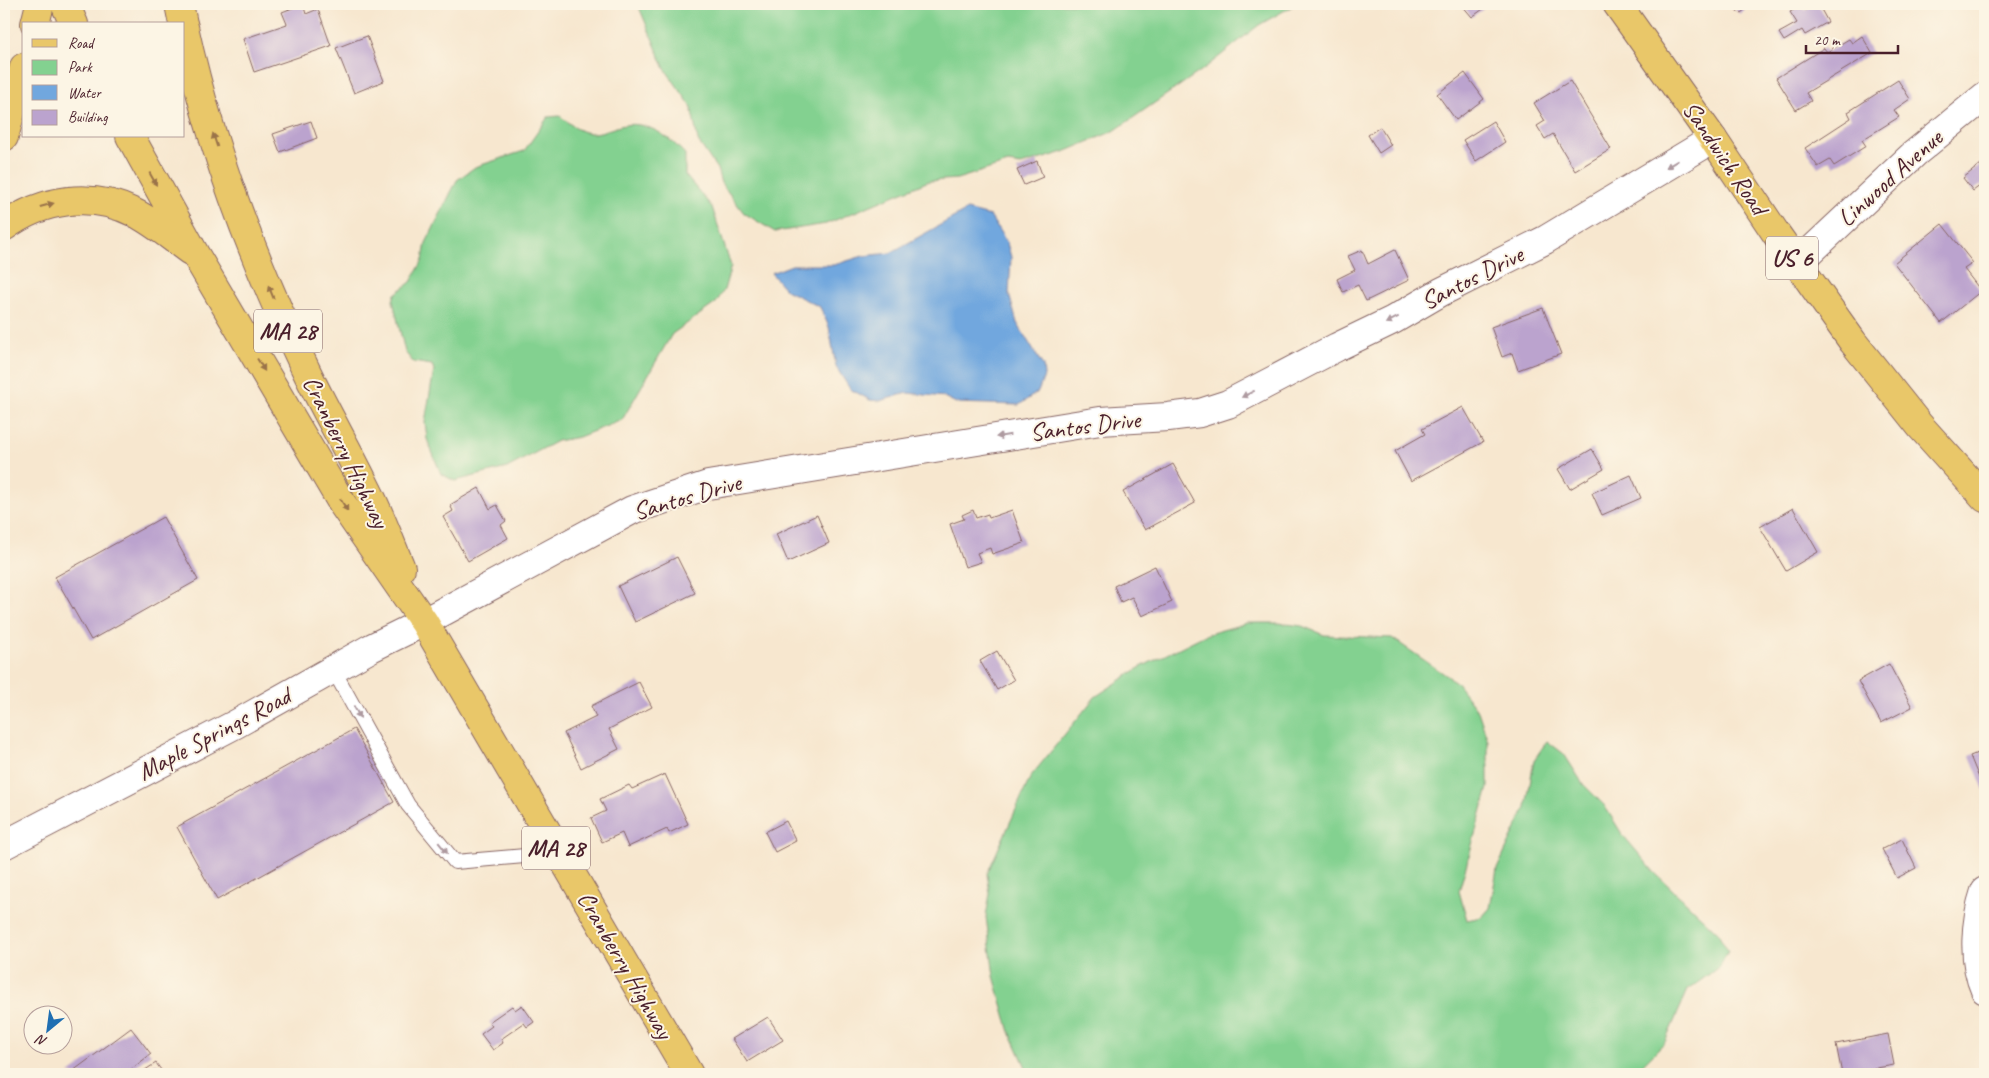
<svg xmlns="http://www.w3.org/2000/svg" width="1989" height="1078" viewBox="0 0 1989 1078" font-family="Caveat,sans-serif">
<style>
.green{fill:#83d190;stroke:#66785e}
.water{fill:#71a7de;stroke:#5e6384}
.building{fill:#bba3ce}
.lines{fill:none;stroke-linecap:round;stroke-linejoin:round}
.service-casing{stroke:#876564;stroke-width:16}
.minor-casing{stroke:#876564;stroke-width:30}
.primary-casing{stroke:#876564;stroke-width:30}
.service{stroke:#fff;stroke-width:14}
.minor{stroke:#fff;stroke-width:28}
.primary{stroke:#e9c769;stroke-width:28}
.oneway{fill:#9a734a}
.oneway2{fill:#ae9aa0}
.labels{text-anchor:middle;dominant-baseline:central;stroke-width:4;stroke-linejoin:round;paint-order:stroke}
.shield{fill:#fcf5e5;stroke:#7f5f63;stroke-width:1}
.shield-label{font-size:24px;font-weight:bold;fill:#4a1f2b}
.street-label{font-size:25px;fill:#4a1f2b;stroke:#fcf5e5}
</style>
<rect width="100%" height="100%" fill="#fcf5e5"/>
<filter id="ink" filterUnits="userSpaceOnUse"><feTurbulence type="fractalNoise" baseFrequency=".02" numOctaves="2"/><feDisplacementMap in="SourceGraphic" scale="10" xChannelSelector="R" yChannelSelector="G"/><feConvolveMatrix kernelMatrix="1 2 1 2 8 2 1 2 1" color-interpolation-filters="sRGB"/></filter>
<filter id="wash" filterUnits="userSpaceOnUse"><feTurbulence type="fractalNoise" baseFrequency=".0096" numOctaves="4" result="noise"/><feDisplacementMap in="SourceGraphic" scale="20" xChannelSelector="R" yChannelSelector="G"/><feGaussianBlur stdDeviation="1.12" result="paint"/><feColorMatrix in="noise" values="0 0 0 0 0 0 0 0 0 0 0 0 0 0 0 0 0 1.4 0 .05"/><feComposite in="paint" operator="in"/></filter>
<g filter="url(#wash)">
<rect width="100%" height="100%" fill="#f7e7cf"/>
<g class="green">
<path d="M640 4H1296L1259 25 1205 68 1114 131 1064 152 1021 165 1008 163 957 179 929 181 826 224 775 232 744 213 721 183 717 169 698 141 691 106 665 69 639 7Z"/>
<path d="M560 116C569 123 578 132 590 133 599 134 612 128 620 126 646 119 668 136 685 154V175L712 207 731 266 724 290 716 303 672 334 622 420 579 437 557 441 507 468 455 481 441 474 427 439 425 422 434 370 432 365 413 362 405 352 393 301 395 294 411 282 423 260 426 243 457 180 475 167 524 151 548 117Z"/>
<path d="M1247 623H1279L1302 626 1324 635 1392 638 1456 682 1478 711 1488 741V788L1459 891 1467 920 1482 917 1490 908 1497 869 1526 807 1534 760 1547 741 1564 754 1583 784 1604 805 1622 834 1655 873 1718 933 1728 951 1720 966 1688 990 1665 1042 1641 1066 1624 1074H1029L1010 1032 994 976 986 917 990 893 987 874 1031 776 1095 697 1139 668 1205 635Z"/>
</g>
<path class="water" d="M967 210 990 216 1007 243 1011 257 1009 294 1017 323 1043 366 1044 376 1038 392 1019 405 956 403 944 397 907 393 880 401 870 400 850 389 836 367 829 327 820 307 786 290 771 273 792 265H834L863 256 890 253Z"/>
<g id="blocks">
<g class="building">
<path d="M303 4 306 14 318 9 331 46 254 72 243 39 287 24 282 12Z"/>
<path d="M1461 4H1490L1472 17Z"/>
<path d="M1731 4H1751L1740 14Z"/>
<path d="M1815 4H1818L1828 22 1805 35 1802 30 1784 41 1779 33 1797 23 1790 12 1802 5 1805 10Z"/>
<path d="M367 36 384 81 354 93 336 48Z"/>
<path d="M1862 36 1872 53 1806 93 1811 101 1796 110 1776 78 1824 48 1827 52 1849 39 1852 43Z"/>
<path d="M1465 73 1484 99 1456 120 1437 94Z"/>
<path d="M1898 80 1910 99 1894 110 1899 117 1862 140 1866 146 1834 166 1830 160 1818 167 1805 148 1851 118 1848 112Z"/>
<path d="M1570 81 1611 149 1575 171 1553 134 1545 139 1537 126 1545 121 1534 103Z"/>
<path d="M311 121 317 138 280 152 273 134Z"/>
<path d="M1493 121 1505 142 1476 161 1463 140Z"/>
<path d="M1380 127 1391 145 1379 153 1368 135Z"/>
<path d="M1037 161 1043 177 1024 185 1017 170Z"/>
<path d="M1985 161V182L1973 191 1963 178Z"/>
<path d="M1942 224 1973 263 1964 269 1981 291 1941 323 1894 263Z"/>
<path d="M1362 250 1368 264 1395 250 1409 280 1366 301 1358 285 1343 292 1337 279 1355 270 1348 256Z"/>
<path d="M1543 308 1561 354 1518 370 1512 353 1502 357 1491 327Z"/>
<path d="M1463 407 1483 442 1411 481 1395 451 1425 434 1422 429Z"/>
<path d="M1592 449 1604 469 1570 489 1558 469Z"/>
<path d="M1173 464 1195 503 1145 530 1123 492Z"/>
<path d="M1631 475 1641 498 1602 515 1592 493Z"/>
<path d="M479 488 490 509 497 505 506 521 501 525 508 538 468 561 443 517 453 511 450 505Z"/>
<path d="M1793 508 1818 552 1786 571 1760 527Z"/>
<path d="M973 510 976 518 988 514 989 518 1012 510 1024 543 992 554 990 548 977 553 981 562 965 567 950 524 964 519 962 515Z"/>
<path d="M817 515 829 543 788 562 776 534Z"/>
<path d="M163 517 198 580 91 640 55 577Z"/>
<path d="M677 557 695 593 635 622 618 586Z"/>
<path d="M1155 566 1172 602 1142 616 1132 597 1121 602 1114 586Z"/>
<path d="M997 651 1014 680 997 690 980 661Z"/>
<path d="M1889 664 1912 707 1881 723 1858 681Z"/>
<path d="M639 682 652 707 609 729 619 749 581 768 564 733 596 717 591 706Z"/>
<path d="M354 729 394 802 217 900 177 827Z"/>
<path d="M1985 750V789L1984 790 1970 756Z"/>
<path d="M665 774 688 824 669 833 667 829 628 847 622 833 602 842 591 818 606 811 600 799 629 785 632 789Z"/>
<path d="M786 821 796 841 775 852 765 832Z"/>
<path d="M1902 839 1916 868 1897 878 1882 849Z"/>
<path d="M522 1005 534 1022 527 1027 524 1023 501 1039 503 1043 493 1050 481 1034 492 1026 489 1022 512 1006 515 1010Z"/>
<path d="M768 1017 783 1040 747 1062 732 1039Z"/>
<path d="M131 1028 151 1054 125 1074H69Z"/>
<path d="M1888 1034 1894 1065 1871 1069 1872 1074H1842L1836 1044Z"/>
<path d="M156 1063 164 1074H139Z"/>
</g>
</g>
</g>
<g filter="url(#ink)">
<use href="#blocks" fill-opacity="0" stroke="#876564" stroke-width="1"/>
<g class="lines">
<g class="service-casing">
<path id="service" d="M333 669 408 805 455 862 559 853"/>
</g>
<g class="minor-casing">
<g id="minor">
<path d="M1797 264 1914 154 1985 96"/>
<path d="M4 845 236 724 371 648 424 622 632 510 708 485 1100 421 1168 417 1200 413 1228 404 1337 347 1393 320 1441 292 1545 240 1713 139"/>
<path d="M1985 891C1975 921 1972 961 1985 990"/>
</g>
</g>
<g class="primary-casing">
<g id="primary">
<path d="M65 4 74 24"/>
<path d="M179 4 183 24"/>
<path d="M1617 4 1713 139 1775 232 1853 342 1920 426 1985 498"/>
<path d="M35 24 40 4"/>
<path d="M184 27C209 143 253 259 304 366 324 409 348 449 368 491 381 516 390 542 401 568"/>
<path d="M130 136 195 254 343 505 424 622 689 1074"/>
<path d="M4 137 24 67"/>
<path d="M4 227C42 199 91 191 135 213 155 223 172 238 190 251"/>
</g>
</g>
<use href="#service" class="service"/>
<use href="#minor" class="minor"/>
<use href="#primary" class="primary"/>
</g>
<defs><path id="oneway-solid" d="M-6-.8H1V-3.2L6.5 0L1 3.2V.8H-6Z" transform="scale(1.25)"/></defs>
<g class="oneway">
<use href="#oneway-solid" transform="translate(215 140) rotate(-108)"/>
<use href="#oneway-solid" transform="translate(153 179) rotate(61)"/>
<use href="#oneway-solid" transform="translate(47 205) rotate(-15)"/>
<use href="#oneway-solid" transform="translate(271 292) rotate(-112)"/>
<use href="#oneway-solid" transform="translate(261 365) rotate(59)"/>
<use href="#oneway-solid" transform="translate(344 505) rotate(58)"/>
</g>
<g class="oneway2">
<use href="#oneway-solid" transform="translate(1672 164) rotate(149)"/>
<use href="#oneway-solid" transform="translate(1392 320) rotate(153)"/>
<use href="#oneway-solid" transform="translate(1248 394) rotate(153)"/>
<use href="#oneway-solid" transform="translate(1003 436) rotate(171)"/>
<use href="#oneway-solid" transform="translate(357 712) rotate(61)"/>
<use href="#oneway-solid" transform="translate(443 848) rotate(51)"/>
</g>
</g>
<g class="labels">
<g class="shield">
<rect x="1766" y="236.5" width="52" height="43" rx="4"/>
<rect x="254" y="309.5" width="68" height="43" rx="4"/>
<rect x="522" y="826.5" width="68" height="43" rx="4"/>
</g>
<g class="shield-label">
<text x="1792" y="258">US 6</text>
<text x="288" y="331">MA 28</text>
<text x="556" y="848">MA 28</text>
</g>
<g class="street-label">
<text transform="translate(1725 158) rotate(56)">Sandwich Road</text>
<text transform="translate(1890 178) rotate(-42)">Linwood Avenue</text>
<text transform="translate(1472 278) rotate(-27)">Santos Drive</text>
<text transform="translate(1085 426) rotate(-7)">Santos Drive</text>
<text transform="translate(346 452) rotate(64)">Cranberry Highway</text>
<text transform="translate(687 497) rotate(-16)">Santos Drive</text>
<text transform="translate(214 734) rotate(-28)">Maple Springs Road</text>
<text transform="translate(625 965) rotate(60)">Cranberry Highway</text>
</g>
</g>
<rect width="1989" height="1078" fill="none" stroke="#fcf5e5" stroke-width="20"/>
<rect x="22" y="22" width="162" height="115" fill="#fcf5e5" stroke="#b59f9b"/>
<rect x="32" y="39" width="25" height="8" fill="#e9c769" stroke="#b59f9b"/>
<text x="68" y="48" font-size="15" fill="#4a1f2b">Road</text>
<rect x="32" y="60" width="25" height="15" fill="#83d190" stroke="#b59f9b"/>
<text x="68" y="72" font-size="15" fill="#4a1f2b">Park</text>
<rect x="32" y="85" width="25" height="15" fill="#71a7de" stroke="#b59f9b"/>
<text x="68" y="98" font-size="15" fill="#4a1f2b">Water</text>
<rect x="32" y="110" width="25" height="15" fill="#bba3ce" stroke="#b59f9b"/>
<text x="68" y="122" font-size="15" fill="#4a1f2b">Building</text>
<g transform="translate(48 1030) rotate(209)"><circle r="24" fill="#fcf5e5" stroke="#b59f9b"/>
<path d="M0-4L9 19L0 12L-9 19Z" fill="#1f6fb2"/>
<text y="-8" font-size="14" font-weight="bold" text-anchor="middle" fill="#4a1f2b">N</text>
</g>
<path d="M1806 45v8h92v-8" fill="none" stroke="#4a1f2b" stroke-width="2.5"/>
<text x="1814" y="45" font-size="15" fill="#4a1f2b" stroke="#fcf5e5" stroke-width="4" paint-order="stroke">20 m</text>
</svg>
